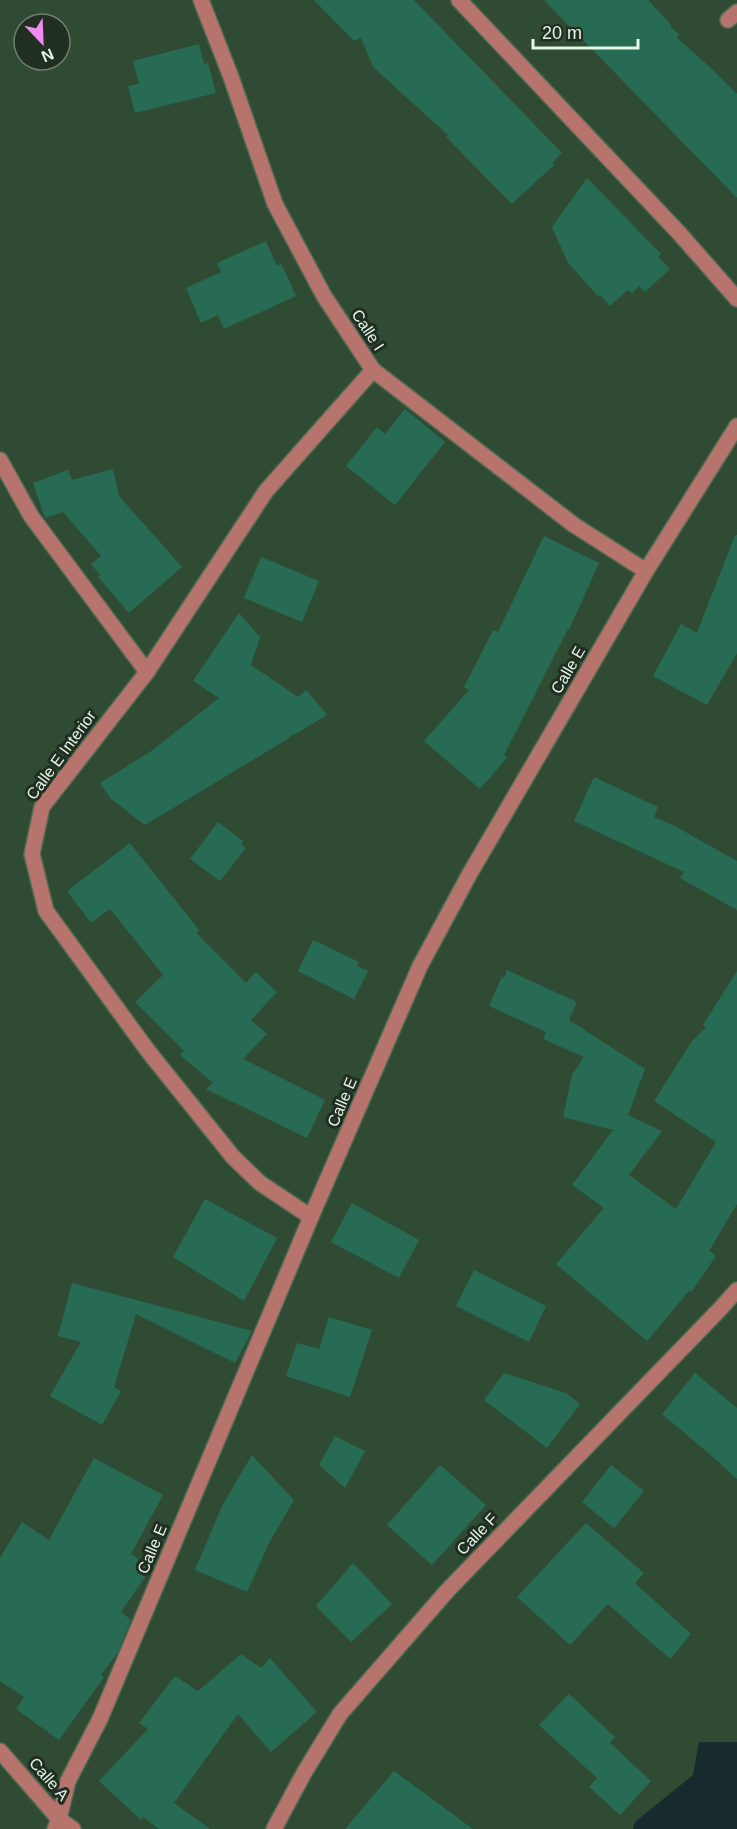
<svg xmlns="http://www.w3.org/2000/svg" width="737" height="1829" viewBox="0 0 737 1829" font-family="Arial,sans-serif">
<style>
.water{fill:#172a2d}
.building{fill:#286b54}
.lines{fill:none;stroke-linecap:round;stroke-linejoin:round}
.minor-casing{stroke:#516a53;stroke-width:18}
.minor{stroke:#b7746c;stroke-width:15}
.labels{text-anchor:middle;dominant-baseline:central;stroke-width:6;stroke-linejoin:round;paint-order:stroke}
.street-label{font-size:16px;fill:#e5f5e6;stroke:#212e22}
</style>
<rect width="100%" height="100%" fill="#304b33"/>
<path class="water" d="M699 1742H737V1829H633L635 1822 693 1775Z"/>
<g class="building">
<path d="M314 0H414L562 153 552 163 555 164 512 204 446 137 448 135 373 67 361 38 354 41Z"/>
<path d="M544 0H648L671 25 670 26 679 35 677 38 712 69 737 94V198Z"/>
<path d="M199 44 204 64 208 63 216 93 135 113 128 86 139 84 133 61Z"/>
<path d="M587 178 661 254 658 257 670 269 645 292 639 286 632 293 628 290 610 306 600 295 598 296 568 263 552 227Z"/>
<path d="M266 241 277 266 281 263 296 296 224 329 218 315 201 323 186 288 221 272 217 263Z"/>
<path d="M405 409 445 442 395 505 346 466 377 427 385 434Z"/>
<path d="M113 469 119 496 182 567 129 613 98 577 100 575 91 564 101 556 63 512 45 518 33 483 68 470 72 480Z"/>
<path d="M735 535H737V653L707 705 653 676 681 624 697 633Z"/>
<path d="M544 536 599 563 569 630 568 629 504 755 507 758 480 789 424 741 469 690 464 687 493 630 498 632Z"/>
<path d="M261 557 319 581 302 622 244 598Z"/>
<path d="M239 613 260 637 251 665 298 697 306 690 327 715 294 735 293 734 286 740 145 825 111 799 100 783 150 752 219 698 193 681Z"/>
<path d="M594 777 658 807 654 817 673 825 737 861V910L680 878 684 872 574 821Z"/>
<path d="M218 822 243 841 241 844 246 848 220 881 190 859Z"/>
<path d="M130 843 199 930 196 933 246 983 256 972 277 992 251 1020 267 1034 243 1059 325 1100 307 1138 206 1089 213 1083 180 1055 184 1051 135 1002 163 975 110 909 91 923 67 891Z"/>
<path d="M313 940 359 962 357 966 368 971 354 999 298 971Z"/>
<path d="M507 970 577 1002 569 1020 645 1069 628 1115 662 1131 629 1175 676 1209 716 1142 654 1101 692 1041 706 1027 703 1025 737 971V1204L709 1251 716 1256 691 1292 689 1291 647 1341 556 1264 604 1208 572 1185 613 1130 563 1117 572 1075 584 1057 543 1039 546 1032 489 1006 502 977 504 978Z"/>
<path d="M205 1199 277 1238 244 1301 173 1257Z"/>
<path d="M352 1203 419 1240 399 1278 331 1242Z"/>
<path d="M474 1270 546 1306 529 1342 456 1306Z"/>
<path d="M72 1283 140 1301 252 1331 235 1363 136 1314 114 1387 121 1391 102 1425 50 1396 81 1342 58 1336Z"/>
<path d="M329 1317 372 1330 350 1397 286 1376 297 1343 319 1349Z"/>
<path d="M504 1373 566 1393 580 1404 547 1448 484 1400Z"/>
<path d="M695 1373 737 1408V1479L712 1456 662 1414Z"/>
<path d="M335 1436 365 1451 345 1488 319 1465Z"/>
<path d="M252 1455 294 1500 269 1543 247 1592 195 1570 222 1506Z"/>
<path d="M94 1458 163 1495 131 1554 151 1568 121 1612 131 1620 118 1652 101 1675 104 1677 59 1740 16 1709 24 1697 0 1681V1558L22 1522 49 1540Z"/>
<path d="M440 1465 486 1505 432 1565 387 1525Z"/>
<path d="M611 1465 644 1491 614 1528 582 1502Z"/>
<path d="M586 1523 644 1573 635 1583 691 1634 670 1659 608 1604 570 1645 517 1597Z"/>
<path d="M353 1563 392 1604 351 1642 316 1606Z"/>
<path d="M241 1654 261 1668 270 1658 317 1712 271 1752 238 1714 174 1803 210 1829H159L143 1817 141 1820 99 1781 148 1729 139 1723 175 1676 198 1691Z"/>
<path d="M569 1694 615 1737 610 1743 651 1781 620 1815 589 1787 597 1778 539 1725Z"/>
<path d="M394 1771 473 1829H345Z"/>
</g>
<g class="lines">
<g class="minor-casing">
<g id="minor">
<path d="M201 0 231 77 275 204 324 296 373 370 574 525 646 571"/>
<path d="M459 0 680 234 737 299"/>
<path d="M728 20 737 12"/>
<path d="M0 460 31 516 147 672"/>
<path d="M311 1217 260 1183 233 1157 148 1051 46 911 32 854 42 807 147 672 266 491 373 370"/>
<path d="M0 1751 59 1819 73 1829"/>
<path d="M55 1829 59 1819 68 1781 100 1719 311 1217 420 966 469 875 646 571 737 426"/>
<path d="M274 1829 304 1773 340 1714 447 1591 721 1308 737 1290"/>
</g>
</g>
<use href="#minor" class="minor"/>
</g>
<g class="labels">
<g class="street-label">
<text transform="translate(368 330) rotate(57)">Calle I</text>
<text transform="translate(568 670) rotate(-60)">Calle E</text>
<text transform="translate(61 755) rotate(-54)">Calle E Interior</text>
<text transform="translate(342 1102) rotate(-67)">Calle E</text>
<text transform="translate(477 1534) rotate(-46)">Calle F</text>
<text transform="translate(152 1549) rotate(-67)">Calle E</text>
<text transform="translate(49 1779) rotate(49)">Calle A</text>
</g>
</g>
<g transform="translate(42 42) rotate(157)"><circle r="28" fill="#212e22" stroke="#6f7e70" stroke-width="1.5"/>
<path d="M0-4.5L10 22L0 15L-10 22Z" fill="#f28af3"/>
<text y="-9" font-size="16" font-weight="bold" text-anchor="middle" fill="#e5f5e6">N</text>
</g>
<path d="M533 39v9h105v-9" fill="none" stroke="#e5f5e6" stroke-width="3"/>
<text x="542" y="39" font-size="18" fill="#e5f5e6" stroke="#212e22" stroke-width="4.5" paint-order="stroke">20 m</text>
</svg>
